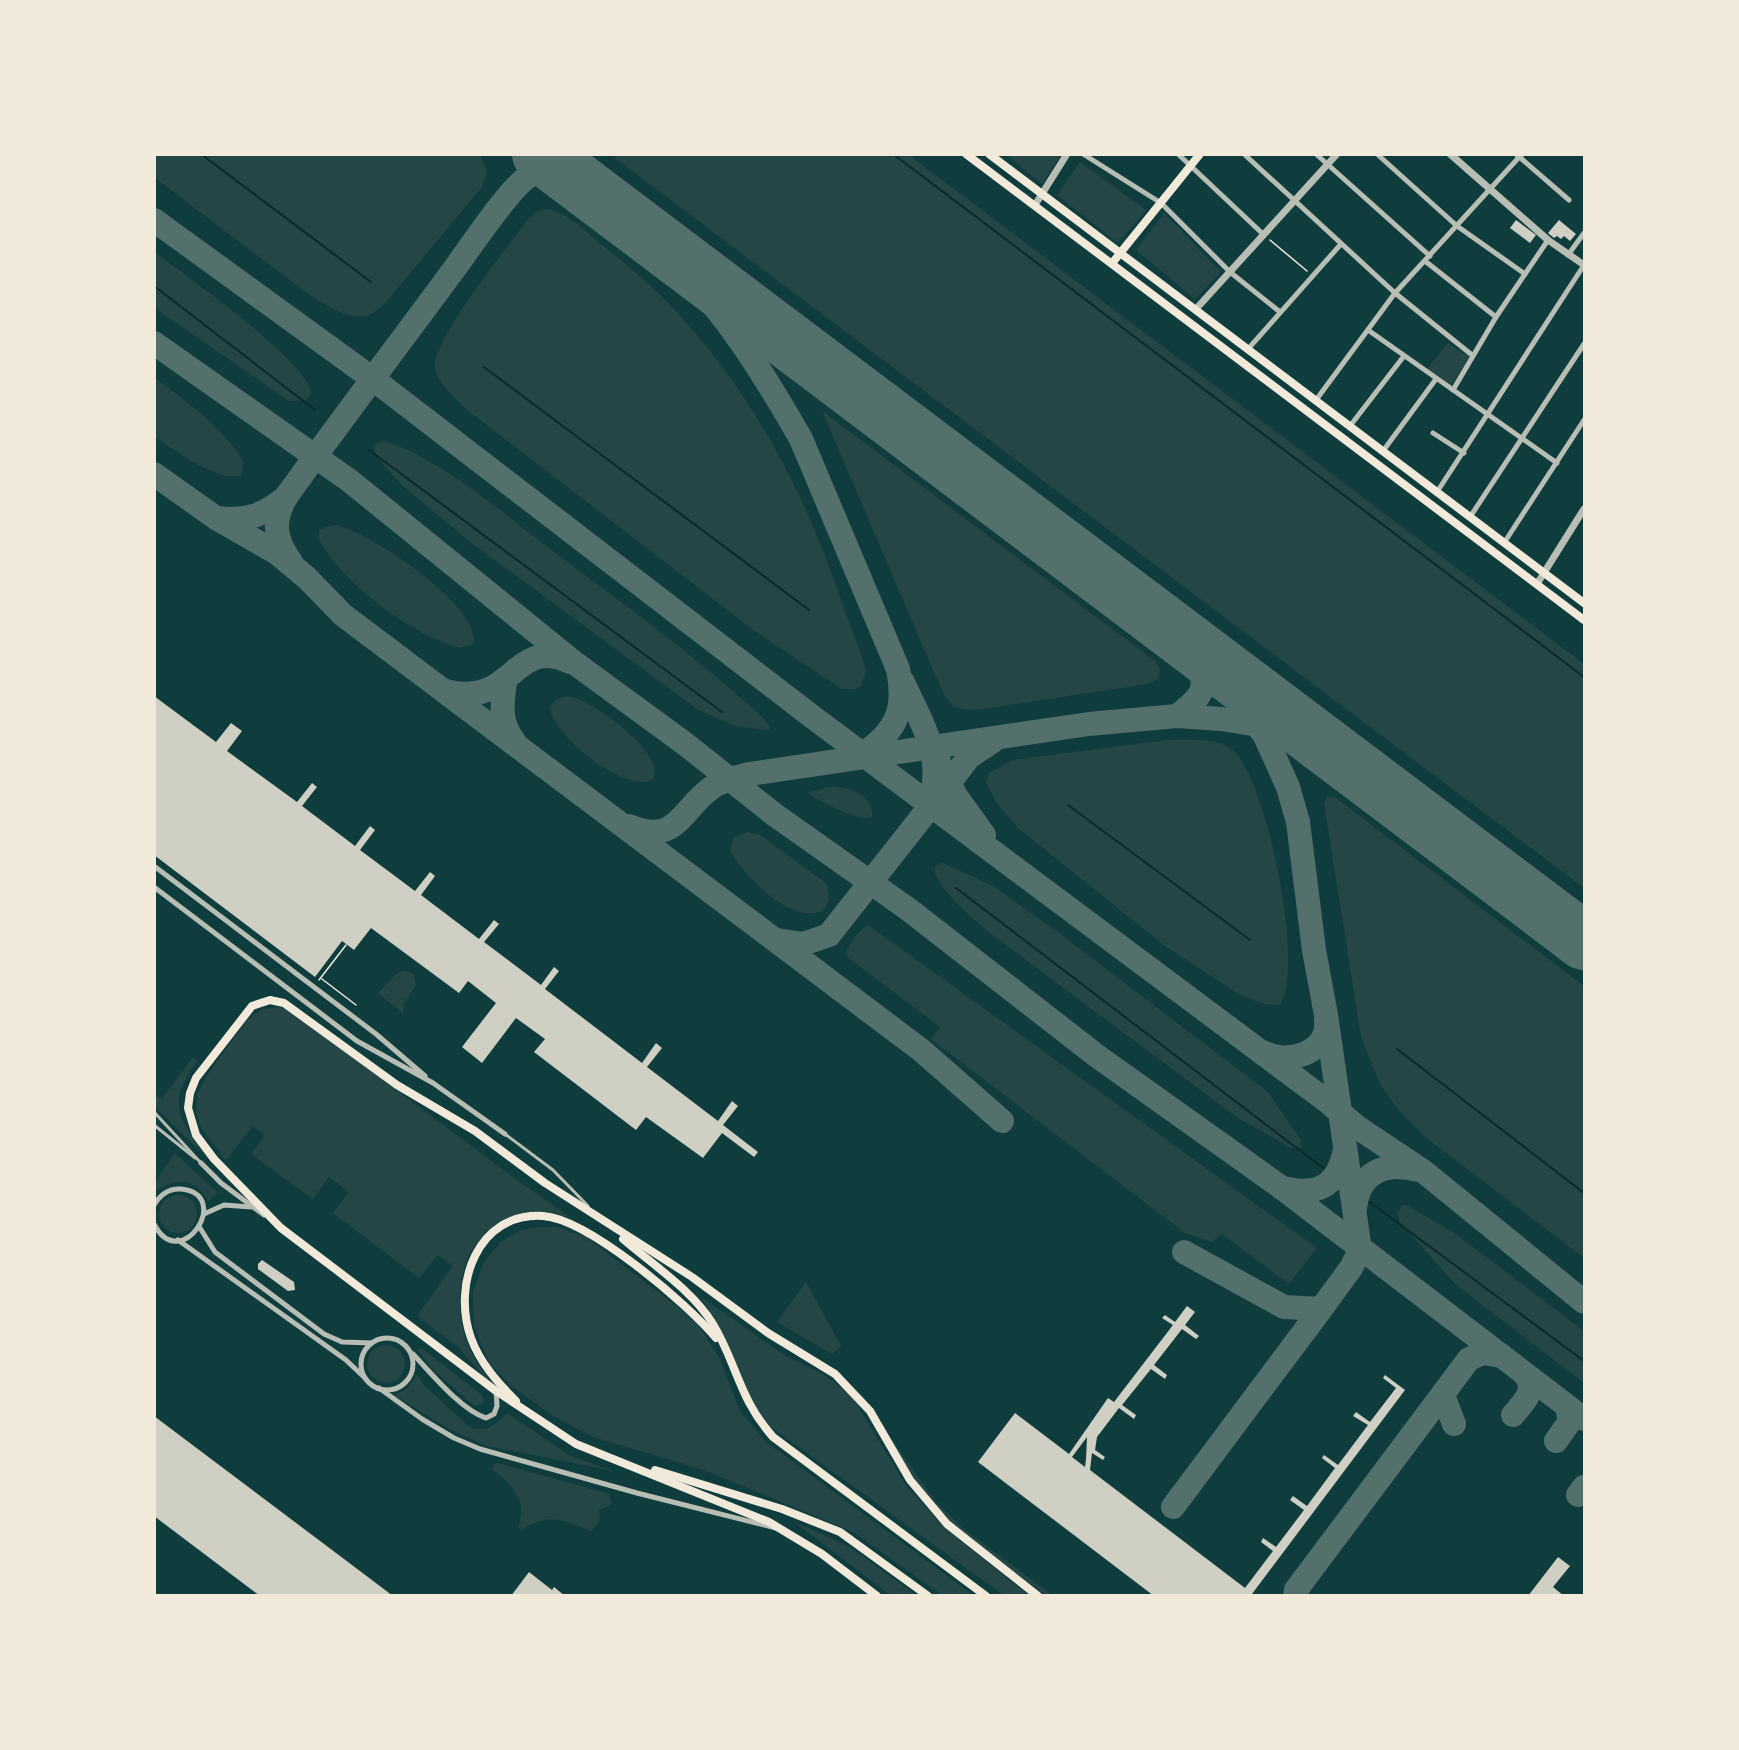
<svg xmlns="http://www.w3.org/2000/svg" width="1739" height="1750" viewBox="0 0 1739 1750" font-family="'DejaVu Sans',sans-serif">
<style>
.green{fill:#244646}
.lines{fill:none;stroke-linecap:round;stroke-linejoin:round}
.stream{stroke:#0a2a2b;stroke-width:2}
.taxiway{stroke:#53706d;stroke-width:24}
.runway{stroke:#53706d;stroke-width:58}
.building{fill:#cfcfc3;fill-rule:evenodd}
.path{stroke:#f1e9da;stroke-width:1.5}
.service{stroke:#b8beb3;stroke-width:3}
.minor{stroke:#b8beb3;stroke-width:5}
.tertiary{stroke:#b8beb3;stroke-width:7}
.secondary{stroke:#f1e9da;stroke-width:8}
.primary{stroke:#f1e9da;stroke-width:8}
</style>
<rect width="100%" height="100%" fill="#0f3d3e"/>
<g class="green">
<path d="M154 155H480L487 172 482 187 386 302C380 307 374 314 366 316 347 320 322 303 307 293L155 178Z"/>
<path d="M611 155H909L1584 664V888Z"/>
<path d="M1007 155V154L1061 155 1042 184Z"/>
<path d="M1080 162 1146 210 1118 243 1057 195Z"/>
<path d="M547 209C569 212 590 236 607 249 694 315 760 409 805 508 827 556 843 607 862 657L866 671 861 686 855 689H842L752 629 462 406C454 396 437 382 435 368 432 339 509 246 528 219L538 211Z"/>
<path d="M1164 213 1221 272 1195 299 1136 250Z"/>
<path d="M155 252C184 275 308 361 311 393L307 400 289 401 155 308Z"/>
<path d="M1448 343 1469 357 1451 386 1427 369Z"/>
<path d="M155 378C187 402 222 427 244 462L241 475C220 484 173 449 155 437Z"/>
<path d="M822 411 1155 661 1160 669 1158 679 1147 684 977 710 955 708 945 696 937 679Z"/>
<path d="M383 441C438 456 504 514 550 549 623 604 698 657 764 719L770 727 769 730 735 726 697 709 469 541 403 486 375 455 374 445Z"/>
<path d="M335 525C367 530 483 608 473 644L460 648C410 634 343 584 318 538L320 529Z"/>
<path d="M567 696C589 697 670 756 652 780 625 794 552 735 550 707L556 699Z"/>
<path d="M1168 740C1187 740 1221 737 1235 752 1267 785 1305 966 1280 1005L1264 1004 1240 995 1165 946 1018 828 996 802 986 782 989 773 1012 760Z"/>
<path d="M829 787C847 786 874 794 872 817 859 823 819 801 808 793Z"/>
<path d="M1328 796 1336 798 1584 986V1258L1424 1136 1399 1111 1380 1084 1361 1037 1324 803Z"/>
<path d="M748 832 760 835 827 884 829 899 825 909C795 929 742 875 730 850L734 837Z"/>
<path d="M943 863 993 886 1059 933 1268 1092 1301 1140 1302 1147 1291 1148 1238 1118 991 934C978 923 929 882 935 866Z"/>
<path d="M868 925 1317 1248 1289 1284 1222 1234 1212 1242 1185 1233 931 1039 940 1027 846 956C847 945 859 930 868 925Z"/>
<path d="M406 970 414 975 416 985 404 1003 403 1013 378 993 397 973Z"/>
<path d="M279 1007 286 1008 517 1180 570 1217C553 1217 536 1209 516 1215 462 1232 450 1294 467 1342 473 1359 485 1374 495 1389L457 1346 417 1316 453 1266 438 1255 419 1278 333 1213 349 1192 329 1177 313 1199 251 1154 265 1135 253 1126 226 1160 201 1128 196 1112 197 1094 207 1075 248 1019 263 1009Z"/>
<path d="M193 1057 197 1061C167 1103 178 1116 205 1156L155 1107V1094L162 1099Z"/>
<path d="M175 1153 218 1193 208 1201C196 1177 174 1178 155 1192V1182Z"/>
<circle cx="178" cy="1214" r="19"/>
<path d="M1407 1205 1453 1232 1584 1331V1383L1455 1284 1400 1222 1398 1214 1401 1206Z"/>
<path d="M536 1227H556L586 1237 696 1321 720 1359 740 1411 765 1441 973 1595H942L853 1532 815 1516 704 1470 593 1437 550 1414 509 1384 490 1364 479 1339 474 1325 473 1292 484 1261 501 1242 519 1231Z"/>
<path d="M806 1282 841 1346 832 1354 777 1322Z"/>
<path d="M700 1296 784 1355 823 1374 851 1395 907 1487 946 1529 1028 1595H1003L767 1424 753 1407 719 1326Z"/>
<circle cx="386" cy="1364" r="19"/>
<path d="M421 1348 482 1395 484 1401 482 1405 475 1406 434 1371 417 1350Z"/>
<path d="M417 1374 424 1385 468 1426C485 1434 494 1426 507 1413L569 1455 613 1471 488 1446 451 1430 394 1395 407 1389Z"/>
<path d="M890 1437 936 1502 965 1530 1052 1595H1046C1008 1567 964 1540 933 1504 916 1484 902 1461 888 1439Z"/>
<path d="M498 1463 609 1494 612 1504 599 1510 600 1521 591 1531C562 1520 551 1512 521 1530L518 1527C528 1500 513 1486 493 1470L494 1464Z"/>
<path d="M793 1521 850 1547 916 1595H890Z"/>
</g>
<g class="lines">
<g class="stream">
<path d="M201 154 371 282"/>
<path d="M893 154 1584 677"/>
<path d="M154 286 315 410"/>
<path d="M484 367 809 610"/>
<path d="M369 450 722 712"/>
<path d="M1068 805 1250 940"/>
<path d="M956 888 1294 1146 1584 1361"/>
<path d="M1397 1049 1584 1193"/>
</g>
<g class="taxiway">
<path d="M623 217C656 248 694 278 721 315 751 353 777 397 801 439L898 669C906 709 897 731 863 754"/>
<path d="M154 220 373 379 810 715 1328 1102 1357 1127 1423 1171 1584 1302"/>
<path d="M154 343 350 481 576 664 684 743 775 815 908 909 1097 1056 1282 1188 1584 1419"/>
<path d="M154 474 216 518 277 553 307 578 343 615 921 1050 1002 1121"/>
<path d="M287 495C272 521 274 538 291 562"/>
<path d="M217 518C246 522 264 515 286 497 340 421 397 347 452 272 468 251 509 188 529 176 540 170 558 170 569 176"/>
<path d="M505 681C502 704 499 722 514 741"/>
<path d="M446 691C514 709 513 635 570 662"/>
<path d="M1177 716C1209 692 1204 688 1200 652"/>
<path d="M938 760 956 796 984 835"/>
<path d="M940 795 969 757 993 741"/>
<path d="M629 826C676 846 681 810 710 789 721 780 736 778 749 774L1089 724 1177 716 1222 719 1258 725 1313 748 1359 771"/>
<path d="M777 940 803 944 829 935 925 813C949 764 923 727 903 682"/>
<path d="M1265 1053C1289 1065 1330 1052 1326 1020"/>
<path d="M1282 1188C1318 1196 1337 1187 1345 1150"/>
<path d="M1355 1208C1359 1172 1385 1161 1418 1170"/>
<path d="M1184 1252 1284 1307 1321 1309"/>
<path d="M1443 1395 1454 1424"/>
<path d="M1513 1415C1523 1403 1538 1390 1525 1375"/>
<path d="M1556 1441 1570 1421 1567 1407"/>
<path d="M1578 1495 1584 1487"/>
<path d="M1173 1507 1321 1309 1351 1268 1360 1250 1326 1015 1314 950 1298 822 1288 787 1265 736 1210 659"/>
<path d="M1295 1596 1296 1590 1469 1359 1483 1353 1502 1356"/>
</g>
<path class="runway" d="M541 154 1584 941"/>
</g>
<g class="building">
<path d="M1516 220 1536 235 1530 243 1510 228Z"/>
<path d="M1559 220 1576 234 1570 241 1564 236 1561 239 1557 236 1554 238 1548 233Z"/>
<path d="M154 696 216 742 231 723 242 731 227 751 297 802 312 783 317 787 302 806 355 846 370 826 375 830 360 850 415 891 430 872 435 876 421 895 479 939 494 920 499 924 484 942 541 985 554 967 559 971 545 989 642 1063 656 1043 662 1048 647 1067 718 1121 732 1101 738 1106 723 1125 758 1152 754 1157 722 1133 703 1158 646 1117 636 1130 534 1052 545 1039 516 1018 482 1063 462 1047 496 1003 468 981 459 993 371 928 354 950 342 941 315 977 154 855Z"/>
<path d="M262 1260 294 1282 295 1290 288 1291 258 1269V1264Z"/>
<path d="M1187 1306 1195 1312 1185 1325 1199 1336 1196 1339 1182 1329 1154 1365 1167 1375 1165 1379 1151 1369 1122 1405 1136 1415 1134 1419 1119 1408 1097 1437 1095 1450 1105 1457 1103 1460 1092 1453 1090 1470 1245 1588 1273 1551 1261 1542 1263 1538 1276 1547 1304 1510 1290 1500 1293 1496 1307 1506 1335 1468 1322 1458 1324 1455 1338 1465 1368 1425 1353 1416 1356 1412 1370 1422 1396 1388 1383 1378 1385 1375 1405 1390 1252 1594 1255 1596H1154L978 1462 1015 1413 1069 1454 1108 1398 1114 1402 1173 1325 1162 1318 1165 1315 1175 1322ZM1087 1437 1086 1459 1085 1467 1072 1457Z"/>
<path d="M154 1416 348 1562 393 1596H260L154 1516Z"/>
<path d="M1558 1557 1570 1566 1553 1587 1564 1596H1528Z"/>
<path d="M529 1572 552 1590 554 1587 565 1596H511Z"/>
</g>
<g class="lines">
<g class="path">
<path d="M1270 240 1307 271"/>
<path d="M322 979 356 1005"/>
<path d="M319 980 346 945"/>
</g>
<g class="service">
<path d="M154 1112 201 1163"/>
<path d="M154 1125 195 1158"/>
<path d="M505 1134 553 1170 588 1206"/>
</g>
<g class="minor">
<path d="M1083 154 1161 203 1230 272 1280 312"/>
<path d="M1178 154 1264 235"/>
<path d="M1244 154 1395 293 1472 355"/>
<path d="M1316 154 1430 256"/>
<path d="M1377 154 1457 226 1525 274"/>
<path d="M1516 154 1569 200"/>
<path d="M1568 255 1584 233"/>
<path d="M1425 261 1496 317"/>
<path d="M1368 330 1557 463"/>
<path d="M1248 349 1341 244"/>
<path d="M1453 390 1496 317 1548 240"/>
<path d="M1316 400 1395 293 1522 154"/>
<path d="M1350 426 1404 356"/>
<path d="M1433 433 1464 453"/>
<path d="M1383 451 1436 379"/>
<path d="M1437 492 1584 265"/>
<path d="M1470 517 1584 344"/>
<path d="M1504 543 1584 420"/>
<path d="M154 866 376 1034 425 1076"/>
<path d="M154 887 357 1041 433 1083 505 1134"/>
<path d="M201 1163 221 1183 264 1215"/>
<path d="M154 1205C160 1195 169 1188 181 1189 234 1194 181 1276 154 1224"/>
<path d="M204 1214 224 1205 251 1207"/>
<path d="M200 1228 215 1252 324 1334 342 1342 372 1343"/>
<path d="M178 1240 346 1360 365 1378"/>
<circle cx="387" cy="1364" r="26"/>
<path d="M413 1354C431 1373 461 1410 486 1418L494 1414 497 1406 496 1391"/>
<path d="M379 1388 422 1419 454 1438 480 1449 637 1493 776 1528"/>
</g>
<g class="tertiary">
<path d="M1450 154 1548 240 1584 265"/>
<path d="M1035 205 1067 154"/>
<path d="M1196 309 1337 154"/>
<path d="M1537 584 1584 509"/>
</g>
<g class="secondary">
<path d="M966 154 1584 620"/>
<path d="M989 154 1584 603"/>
<path d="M1113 262 1200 154"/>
</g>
<g class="primary">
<path d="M623 1239C653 1265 692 1290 713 1324 737 1364 739 1399 773 1437L986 1596"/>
<path d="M516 1401C498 1383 480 1363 471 1338 452 1285 477 1212 543 1216 588 1219 687 1303 716 1338"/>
<path d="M655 1470 782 1509 840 1532 928 1596"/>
<path d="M877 1596 822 1554 769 1522 576 1444 496 1391 281 1228 214 1159 196 1135 188 1108 190 1093 196 1078 252 1006 270 1000 284 1003 397 1085 475 1131 545 1183 692 1277 768 1333 835 1374 870 1411 910 1480 947 1524 1038 1596"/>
</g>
</g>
<rect width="1739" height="1750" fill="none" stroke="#f1e9da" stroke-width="312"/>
</svg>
